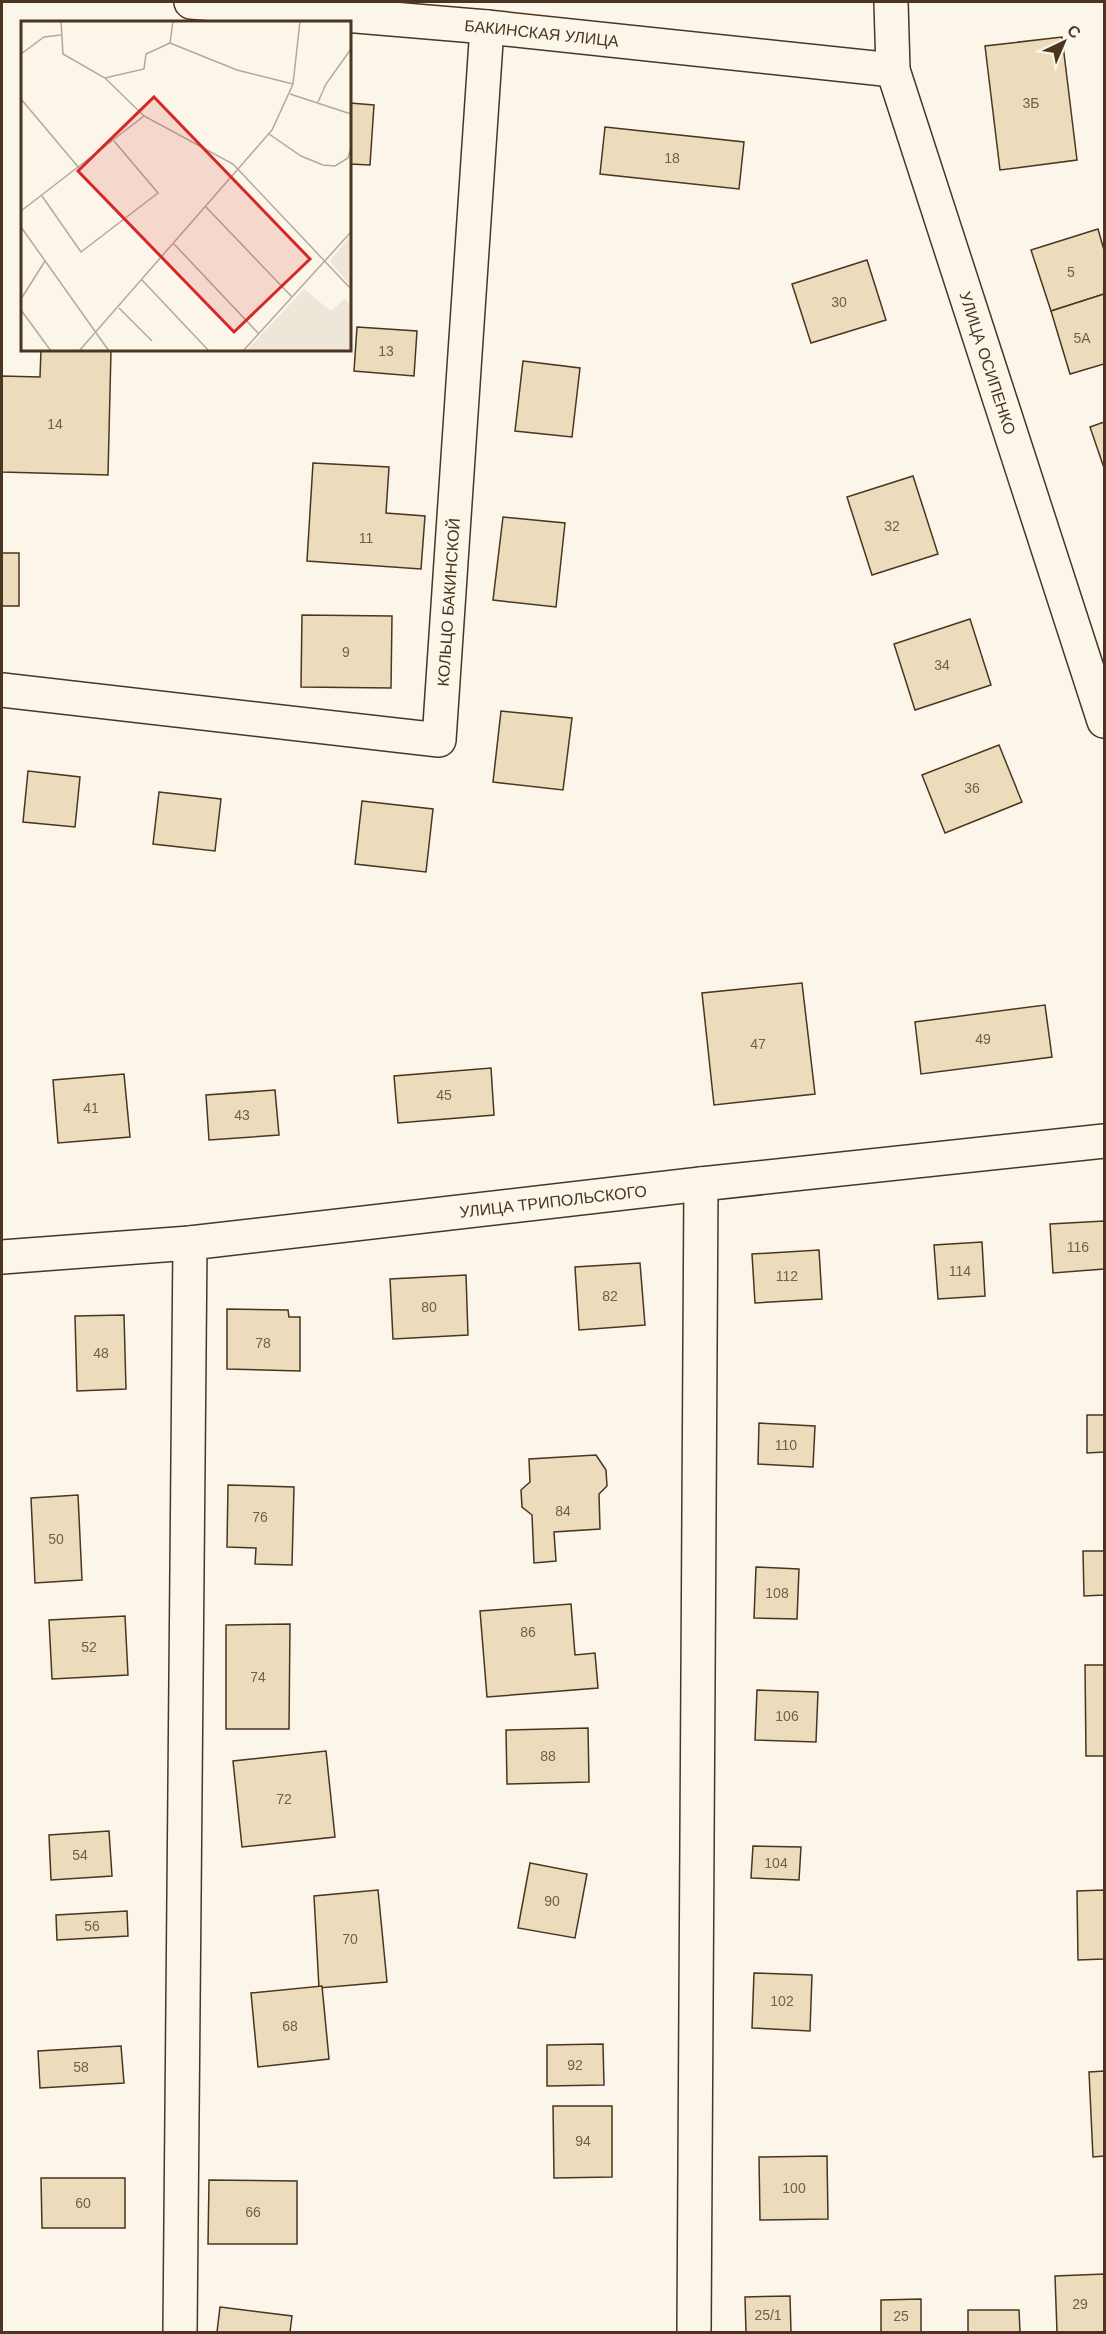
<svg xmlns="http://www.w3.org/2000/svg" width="1106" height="2334" viewBox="0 0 1106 2334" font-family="Helvetica,sans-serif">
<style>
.building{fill:#ecdcbc;stroke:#4a3520;stroke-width:1.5}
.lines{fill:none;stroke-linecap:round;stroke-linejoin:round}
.minor-casing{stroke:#4a3520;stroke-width:36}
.tertiary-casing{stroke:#4a3520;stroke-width:36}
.minor{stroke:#fbf6e9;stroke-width:33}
.tertiary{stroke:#fbf6e9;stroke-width:33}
.labels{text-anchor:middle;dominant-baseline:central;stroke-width:4.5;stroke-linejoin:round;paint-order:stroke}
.number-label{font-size:14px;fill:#725f47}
.street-label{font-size:16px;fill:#4a3520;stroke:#fbf6e9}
.inset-road{fill:none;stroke:#b4a999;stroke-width:1.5}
.view{fill:#d62828;fill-opacity:0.15;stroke:#d62828;stroke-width:3}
.inset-edge{fill:none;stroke:#4a3520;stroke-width:3}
</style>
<rect width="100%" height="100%" fill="#fbf6e9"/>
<g class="building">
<path d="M1062 37 1077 160 1000 170 985 46Z"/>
<path d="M350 103 374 105 370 165 350 164Z"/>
<path d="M605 127 744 142 739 189 600 174Z"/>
<path d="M1098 229 1104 250V294L1051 311 1031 250Z"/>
<path d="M867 260 886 320 811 343 792 284Z"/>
<path d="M1104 294V364L1070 374 1051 311Z"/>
<path d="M357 327 417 331 414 376 354 371Z"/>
<path d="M41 350H111L108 475 2 472V376L40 377Z"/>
<path d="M523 361 580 368 572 437 515 431Z"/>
<path d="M1104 422V468L1090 427Z"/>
<path d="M313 463 389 467 386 513 425 516 421 569 307 561Z"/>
<path d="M913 476 938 554 872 575 847 497Z"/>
<path d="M503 517 565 523 556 607 493 600Z"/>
<rect x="2" y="553" width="17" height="53"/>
<path d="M302 615 392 616 391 688 301 687Z"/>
<path d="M970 619 991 685 915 710 894 644Z"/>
<path d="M501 711 572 718 563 790 493 782Z"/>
<path d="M999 745 1022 802 945 833 922 775Z"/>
<path d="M28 771 80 777 75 827 23 822Z"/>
<path d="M159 792 221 799 215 851 153 844Z"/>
<path d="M362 801 433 809 426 872 355 864Z"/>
<path d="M802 983 815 1094 714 1105 702 993Z"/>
<path d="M1045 1005 1052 1057 921 1074 915 1022Z"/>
<path d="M491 1068 494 1115 398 1123 394 1076Z"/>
<path d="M124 1074 130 1137 58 1143 53 1080Z"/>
<path d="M275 1090 279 1135 209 1140 206 1095Z"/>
<path d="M1104 1221V1269L1053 1273 1050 1224Z"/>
<path d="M982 1242 985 1296 938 1299 934 1245Z"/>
<path d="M819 1250 822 1299 755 1303 752 1254Z"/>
<path d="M640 1263 645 1325 579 1330 575 1267Z"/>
<path d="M466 1275 468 1335 393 1339 390 1279Z"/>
<path d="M227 1309 288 1310 289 1317H300V1371L227 1369Z"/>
<path d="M124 1315 126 1389 77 1391 75 1316Z"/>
<path d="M1087 1415H1104V1452L1087 1453Z"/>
<path d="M759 1423 815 1426 813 1467 758 1464Z"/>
<path d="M596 1455 606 1470 607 1486 599 1494 600 1529 554 1532 556 1561 534 1563 532 1515 522 1507 521 1490 530 1482 529 1459Z"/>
<path d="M228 1485 294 1487 292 1565 255 1564 256 1548 227 1547Z"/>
<path d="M78 1495 82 1580 35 1583 31 1498Z"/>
<path d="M1083 1551H1104V1595L1084 1596Z"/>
<path d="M756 1567 799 1569 797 1619 754 1618Z"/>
<path d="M571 1604 575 1655 595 1653 598 1688 487 1697 480 1611Z"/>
<path d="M125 1616 128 1675 52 1679 49 1620Z"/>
<path d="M290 1624 289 1729H226V1625Z"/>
<path d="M1085 1665H1104V1756H1086Z"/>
<path d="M757 1690 818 1692 816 1742 755 1740Z"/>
<path d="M588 1728 589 1782 507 1784 506 1730Z"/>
<path d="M326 1751 335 1837 242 1847 233 1761Z"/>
<path d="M109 1831 112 1876 51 1880 49 1835Z"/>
<path d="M753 1846 801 1847 799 1880 751 1878Z"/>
<path d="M530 1863 587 1874 575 1938 518 1928Z"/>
<path d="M378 1890 387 1982 319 1988 314 1896Z"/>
<path d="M1104 1890V1959L1078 1960 1077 1891Z"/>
<path d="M127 1911 128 1936 57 1940 56 1915Z"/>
<path d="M754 1973 812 1975 810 2031 752 2028Z"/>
<path d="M322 1986 329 2059 258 2067 251 1993Z"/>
<path d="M603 2044 604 2085 547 2086V2045Z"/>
<path d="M121 2046 124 2083 40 2088 38 2051Z"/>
<path d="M1104 2071V2156L1093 2157 1089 2072Z"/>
<path d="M553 2106H612V2177L554 2178Z"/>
<path d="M827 2156 828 2219 760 2220 759 2157Z"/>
<path d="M41 2178H125V2228H42Z"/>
<path d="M209 2180 297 2181V2244H208Z"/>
<path d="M1104 2274V2332H1057L1055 2276Z"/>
<path d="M790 2296 791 2332H746L745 2297Z"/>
<path d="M921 2299V2332H881V2300Z"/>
<path d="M220 2307 292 2316 290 2332H217Z"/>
<path d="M968 2310H1019L1020 2332H968Z"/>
</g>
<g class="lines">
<g class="minor-casing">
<g id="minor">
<path id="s1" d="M191 2 487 27 893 70"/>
<path id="s2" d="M891 2 893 70 1104 721"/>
<path id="s3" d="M2 690 439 740 487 27"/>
<path d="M180 2332 190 1243"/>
<path d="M694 2332 701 1184"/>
</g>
</g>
<g class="tertiary-casing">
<g id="tertiary">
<path id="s4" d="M2 1257 190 1243 701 1184 1104 1141"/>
</g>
</g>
<use href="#minor" class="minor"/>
<use href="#tertiary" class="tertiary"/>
</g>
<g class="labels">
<g class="number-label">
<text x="1031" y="103">3Б</text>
<text x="672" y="158">18</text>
<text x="1071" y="272">5</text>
<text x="839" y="302">30</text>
<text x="1082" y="338">5А</text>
<text x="386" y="351">13</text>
<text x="55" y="424">14</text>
<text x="892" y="526">32</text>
<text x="366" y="538">11</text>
<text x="346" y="652">9</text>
<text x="942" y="665">34</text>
<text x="972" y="788">36</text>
<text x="983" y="1039">49</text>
<text x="758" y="1044">47</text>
<text x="444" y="1095">45</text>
<text x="91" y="1108">41</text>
<text x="242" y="1115">43</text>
<text x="1078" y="1247">116</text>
<text x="960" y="1271">114</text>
<text x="787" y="1276">112</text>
<text x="610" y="1296">82</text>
<text x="429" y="1307">80</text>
<text x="263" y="1343">78</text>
<text x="101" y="1353">48</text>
<text x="786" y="1445">110</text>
<text x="563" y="1511">84</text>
<text x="260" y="1517">76</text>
<text x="56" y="1539">50</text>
<text x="777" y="1593">108</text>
<text x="528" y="1632">86</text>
<text x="89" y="1647">52</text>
<text x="258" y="1677">74</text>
<text x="787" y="1716">106</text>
<text x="548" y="1756">88</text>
<text x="284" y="1799">72</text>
<text x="80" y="1855">54</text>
<text x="776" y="1863">104</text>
<text x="552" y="1901">90</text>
<text x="92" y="1926">56</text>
<text x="350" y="1939">70</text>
<text x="782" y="2001">102</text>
<text x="290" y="2026">68</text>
<text x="575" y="2065">92</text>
<text x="81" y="2067">58</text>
<text x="583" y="2141">94</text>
<text x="794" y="2188">100</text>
<text x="83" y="2203">60</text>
<text x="253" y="2212">66</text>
<text x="1080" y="2304">29</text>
<text x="768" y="2315">25/1</text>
<text x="901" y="2316">25</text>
</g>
<g class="street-label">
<text stroke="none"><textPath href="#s1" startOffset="352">БАКИНСКАЯ УЛИЦА</textPath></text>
<text stroke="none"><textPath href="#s2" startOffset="376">УЛИЦА ОСИПЕНКО</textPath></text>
<text stroke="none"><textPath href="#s3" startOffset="578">КОЛЬЦО БАКИНСКОЙ</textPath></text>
<text stroke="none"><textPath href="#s4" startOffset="554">УЛИЦА ТРИПОЛЬСКОГО</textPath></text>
</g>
</g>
<g transform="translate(21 21)">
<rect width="330" height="330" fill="#fbf6e9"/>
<path d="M330 214V265L309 240ZM283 268 310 290 324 278 330 284V330H225Z" fill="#ede6d9"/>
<path class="inset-road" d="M40 0 42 33 84 57 123 95 212 143 330 268M149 22 216 49 272 63M149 22 152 0M0 33 23 16 40 14M84 57 123 48 125 33 149 22M269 73 330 93M0 78 58 147M297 81 305 63 330 28M248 113 280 135 302 144 314 145 327 137 330 127M21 175 60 231 137 172 93 120M184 185 271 276M0 190 123 95M0 206 88 330M153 223 237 312M121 259 188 330M0 278 24 240M98 287 131 320M0 289 30 330M58 330 251 109 272 63 279 0M222 330 330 211"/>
<path class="view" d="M133 76 289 238 213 311 57 150Z"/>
<rect width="330" height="330" class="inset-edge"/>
</g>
<rect width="1106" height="2334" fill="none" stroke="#4a3520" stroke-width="6"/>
<g transform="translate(1064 42) rotate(44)" stroke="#fbf6e9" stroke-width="4.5" paint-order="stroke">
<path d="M0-4.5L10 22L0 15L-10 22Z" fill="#4a3520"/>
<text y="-9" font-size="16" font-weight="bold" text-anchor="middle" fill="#4a3520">С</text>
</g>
</svg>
